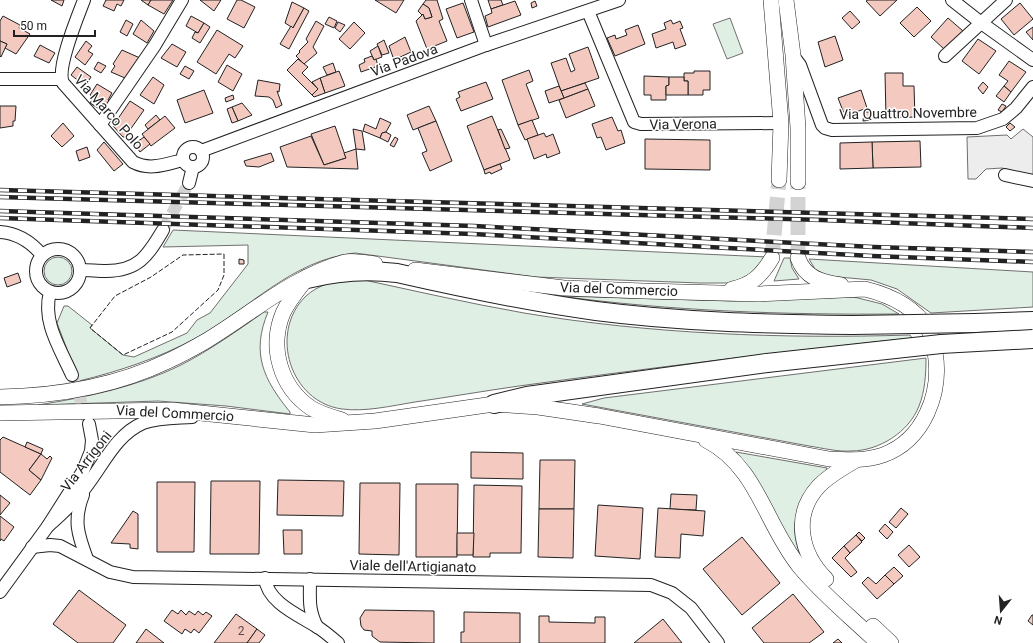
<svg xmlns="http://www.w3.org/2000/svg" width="1033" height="643" viewBox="0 0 1033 643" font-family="Roboto,sans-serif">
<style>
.green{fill:#e0efe3;stroke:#6f6f6f}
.parking{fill:#ededed;stroke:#6f6f6f}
.building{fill:#f3c9c0;stroke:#222}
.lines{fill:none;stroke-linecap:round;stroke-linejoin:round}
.minor-tunnel{stroke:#d3d3d3;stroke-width:12;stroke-dasharray:12 6;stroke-linecap:butt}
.major-tunnel{stroke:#d3d3d3;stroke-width:15;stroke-dasharray:15 8;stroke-linecap:butt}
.minor-casing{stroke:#222;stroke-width:14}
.major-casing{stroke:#222;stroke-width:16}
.highway-casing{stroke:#222;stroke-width:20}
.minor{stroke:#fff;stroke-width:12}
.major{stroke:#fff;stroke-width:15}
.highway{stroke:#fff;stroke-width:18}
.rail-casing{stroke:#222;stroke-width:4.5}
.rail{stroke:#fff;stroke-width:3;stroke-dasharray:9;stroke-linecap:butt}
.highway-bridge-casing{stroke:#222;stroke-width:20;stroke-linecap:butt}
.highway-bridge{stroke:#fff;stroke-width:18}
.fence{stroke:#222;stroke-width:1;stroke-dasharray:5 2;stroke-linecap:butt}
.labels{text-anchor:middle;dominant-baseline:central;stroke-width:3;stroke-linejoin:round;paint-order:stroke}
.number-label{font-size:12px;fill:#564c4a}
.street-label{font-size:14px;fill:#222;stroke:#fff}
</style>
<rect width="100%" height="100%" fill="#fff"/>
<g class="green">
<path d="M730 18 743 53 727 59 713 24Z"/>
<path d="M173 230 768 257 759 270 732 283H700L536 277 355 253C291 260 250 309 196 338 159 358 120 371 79 381L57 323 64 306H68L92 325 90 328 123 355 134 357 187 333 197 320 210 313 248 264V245L163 247Z"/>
<circle cx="58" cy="271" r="14"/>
<path d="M784 258H790L792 268 799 279 774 281Z"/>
<path d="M809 259 1033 272V307L931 313 897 289 871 280 828 276 815 269Z"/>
<path d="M355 278C411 290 467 303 524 313 651 334 781 339 910 335L912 338C780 352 649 368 519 386 484 391 449 397 415 402 391 406 365 412 342 409 290 402 269 333 305 297 318 284 338 280 355 278Z"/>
<path d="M559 296 731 301 854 297 882 304 899 314C785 315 671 311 559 296Z"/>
<path d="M264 312H268C251 353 263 379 290 412V414L226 406 158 401 38 405C87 397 136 387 181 365 210 350 237 331 264 312Z"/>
<path d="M926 358C926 374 925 391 919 406 909 432 879 451 851 451 837 452 823 448 809 446L582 404 604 398Z"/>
<path d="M736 452 827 468C825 474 819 480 815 486 794 513 789 525 801 558L794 551 745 463Z"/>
</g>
<path class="parking" d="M1023 129 1033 137V176L1002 168 986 169 976 179H968L967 137 1007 135 1011 139Z"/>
<g class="building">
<path d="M51 0H64L62 6Z"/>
<path d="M106 0H124L121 6 117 4 114 11 103 6Z"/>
<path d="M141 0H151L148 5Z"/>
<path d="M151 0H173L164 14 148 5Z"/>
<path d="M200 0H221L214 11Z"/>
<path d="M237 0H241L255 7 244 28 227 19Z"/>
<path d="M375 0H404L396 13Z"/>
<path d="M426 0H437L443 19 439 21 447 41 427 49 416 21 423 14 425 19 432 17 429 8 423 4Z"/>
<path d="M488 0H501L503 5 491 9Z"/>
<path d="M868 0H897L880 16 866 1Z"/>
<path d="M515 1 521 15 488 27 485 16 492 13 491 9Z"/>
<path d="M535 1 537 6 532 8 531 3Z"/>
<path d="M292 2 304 8 293 28 285 23Z"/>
<path d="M463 3 474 32 457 38 446 9Z"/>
<path d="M1020 3 1033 19 1014 35 1001 19Z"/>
<path d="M423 4 429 8 432 17 425 19 423 14 422 15 418 11Z"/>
<path d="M917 7 931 21 914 37 900 23Z"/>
<path d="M304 8 309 11 289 49 280 44 291 26 293 28Z"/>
<path d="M850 11 860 22 852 29 842 18Z"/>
<path d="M3 16 20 25 19 28 30 34 16 54 5 48 7 44 0 41V21Z"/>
<path d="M191 16 204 23 198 33 186 26Z"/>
<path d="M329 17 337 21 334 28 325 24Z"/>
<path d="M948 18 963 31 944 49 931 37Z"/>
<path d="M126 20 133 24 127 36 120 32Z"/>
<path d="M141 20 154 31 147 43 133 34Z"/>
<path d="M671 20 673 24 680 21 683 28 680 29 686 45 675 49 673 42 656 48 652 34 666 29 664 23Z"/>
<path d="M316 21 324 26 313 47 317 53 304 64 296 56 300 52 299 51 308 42 306 39Z"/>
<path d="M338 22 345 25 340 32 335 28Z"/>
<path d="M354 22 365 33 350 49 339 39Z"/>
<path d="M204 23 210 27 200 43 192 38 195 32 198 33Z"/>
<path d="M638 25 645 44 615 56 607 38 615 35 616 39 627 35 625 30Z"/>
<path d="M1033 27V40L1026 32Z"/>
<path d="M217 30 243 46 235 58 229 54 216 74 197 62Z"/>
<path d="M835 36 843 60 825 67 818 42Z"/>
<path d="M405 37 411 52 394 60 389 46Z"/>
<path d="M978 39 996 51 979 74 962 61Z"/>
<path d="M384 40 389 53 382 55 377 44Z"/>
<path d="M0 41 7 44 1 57 0 56Z"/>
<path d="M86 41 92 46 88 51 93 54 85 65 75 57Z"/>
<path d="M172 44 186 52 177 67 161 58Z"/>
<path d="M40 45 55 53 49 63 34 56Z"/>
<path d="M378 46 382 57 374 60 370 51Z"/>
<path d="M588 47 599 78 561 91 551 63 566 58 571 72 575 70 569 54Z"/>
<path d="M122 50 140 58 125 78 111 72 115 66 113 64Z"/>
<path d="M372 56 374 60 376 59 378 66 361 72 359 65 365 62 364 59Z"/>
<path d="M298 59 308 67 302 73 318 89 312 95 287 70Z"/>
<path d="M1009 61 1026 72 1011 92 1004 86 1008 81 999 75Z"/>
<path d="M98 62 106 66 101 73 94 69Z"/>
<path d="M333 63 336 72 327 75 323 67Z"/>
<path d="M227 65 242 74 233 91 218 82Z"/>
<path d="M185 66 194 71 189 79 180 74Z"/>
<path d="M77 67 91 77 85 86 71 75Z"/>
<path d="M529 70 533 81 526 84 539 118 518 125 502 80Z"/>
<path d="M339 71 345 86 325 93 320 78Z"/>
<path d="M694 71H710V90H703V95H688V81H684V73H694Z"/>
<path d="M885 73H903V86H914L915 117 886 118Z"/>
<path d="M644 76 669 77V85L666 86V100H651V95H644Z"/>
<path d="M153 77 164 85 154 104 140 95Z"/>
<path d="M669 77H684V81H688V95H666V86L669 85Z"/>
<path d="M320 78 325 93 314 97 312 95 318 89 312 82Z"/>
<path d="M258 80 280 84 279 92 277 91 282 105 276 108 273 100 269 97 255 96Z"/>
<path d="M486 82 493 99 461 111 456 99 460 97 458 92Z"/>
<path d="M983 82 988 87 983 94 978 88Z"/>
<path d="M585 83 588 89 564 98 561 91Z"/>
<path d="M97 84 112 93 108 100 111 102 104 112 90 103 94 97 90 95Z"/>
<path d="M559 86 564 98 549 103 545 91Z"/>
<path d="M1004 86 1011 92 1004 102 996 96Z"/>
<path d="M588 89 595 106 566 118 559 100Z"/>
<path d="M204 90 213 113 185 123 177 100Z"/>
<path d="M861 90 867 108 845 116 838 98Z"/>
<path d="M233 95 234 99 226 102 225 98Z"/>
<path d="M130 101 144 110 125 137H123L113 126Z"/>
<path d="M242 103 252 115 238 121 232 107Z"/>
<path d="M1002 104 1006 106 1002 112 998 110Z"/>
<path d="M0 106H16L15 121H13V126L0 128Z"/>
<path d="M429 106 436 121 413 130 407 115Z"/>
<path d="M232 107 238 121 232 123 227 109Z"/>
<path d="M864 112H872V120L863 121Z"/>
<path d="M156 115 160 120 148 129 145 125Z"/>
<path d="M165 116 175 128 151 146 142 134Z"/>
<path d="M492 116 510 160 484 170 467 126Z"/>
<path d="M612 117 618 131 621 130 625 143 606 150 601 137 597 138 592 124Z"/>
<path d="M380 118 391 123 386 132 382 133 380 138 363 131 365 124 376 129Z"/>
<path d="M532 120 538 135 525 140 518 125Z"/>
<path d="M436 121 452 161 430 171 422 153 427 151 418 128Z"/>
<path d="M63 123 74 136 62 147 51 136Z"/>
<path d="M1010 123 1015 127 1010 131 1006 127Z"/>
<path d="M335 126 346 158 324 165 311 134Z"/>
<path d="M353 129 362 131 365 150 356 149Z"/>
<path d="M501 129 510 148 505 149 498 130Z"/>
<path d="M386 132 391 135 388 142 380 138 382 133Z"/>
<path d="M544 133 546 137 553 134 560 153 547 158 546 154 534 159 527 139Z"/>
<path d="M311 136 324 165 346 158 344 153 356 149 358 169 287 167 280 147Z"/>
<path d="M144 137 150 144 140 152 134 144Z"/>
<path d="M395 137 398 139 394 147 390 145Z"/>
<path d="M645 139 710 140V170L645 169Z"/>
<path d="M920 141 921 167 873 168 872 142Z"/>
<path d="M104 142 123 164 114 171 97 150Z"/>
<path d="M872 142 873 168 840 169V143Z"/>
<path d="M87 147 90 157 79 161 76 151Z"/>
<path d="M271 153 274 161 259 167 246 166 244 161Z"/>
<path d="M500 164 502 169 491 174 490 172 485 174 484 170Z"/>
<path d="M239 259 244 260V264H239Z"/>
<path d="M18 273 21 282 7 287 4 278Z"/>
<path d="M3 437 41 454 29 470 41 480 30 495 0 472V440Z"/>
<path d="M27 442 43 449 41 454 25 447Z"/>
<path d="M471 452 523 453V479L471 478Z"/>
<path d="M41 454 47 459 50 456 52 458 41 480 29 470Z"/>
<path d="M540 460H575L574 509H539Z"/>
<path d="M278 480 344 481 343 516 277 515Z"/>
<path d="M211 481H260L259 554H210Z"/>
<path d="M157 482H195L194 552H157Z"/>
<path d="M360 483H400L399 555 359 554Z"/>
<path d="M416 484H458L457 557H416Z"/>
<path d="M474 485 522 486 521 553H490V557H473Z"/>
<path d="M671 494 697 495 696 510 670 509Z"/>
<path d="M0 495 10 503 0 515Z"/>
<path d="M598 505 643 508 640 559 595 556Z"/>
<path d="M658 508 705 511 703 536 681 534 680 558 655 557Z"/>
<path d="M901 508 908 514 896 528 889 522Z"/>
<path d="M539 509H574L573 558 538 557Z"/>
<path d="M133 511 138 514V549L130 548V544L111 543Z"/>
<path d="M0 516 14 527 4 541 1 539 0 541Z"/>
<path d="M885 524 893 532 887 539 879 531Z"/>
<path d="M283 530H302V554H284Z"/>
<path d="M859 532 865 538 862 541 856 535Z"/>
<path d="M457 533H474L473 555H457Z"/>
<path d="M856 535 862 542 850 553 844 546Z"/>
<path d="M742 537 780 583 742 615 703 569Z"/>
<path d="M909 545 920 557 909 567 898 555Z"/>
<path d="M844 546 850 553 845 558 857 572 851 577 832 558Z"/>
<path d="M894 567 903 576 894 584 885 575Z"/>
<path d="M885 575 894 584 877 599 862 583 868 577 876 584Z"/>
<path d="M79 590 126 625 113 643H78L53 624Z"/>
<path d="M793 594 824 632 809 643H764L752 628Z"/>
<path d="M172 610 178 614 181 610 186 615 189 611 195 615 198 611 203 615 206 612 212 616 199 633 194 629 191 633 185 629 182 634 164 621Z"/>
<path d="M365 610 434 611V643L380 642 372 636V631L364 630 361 626 360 618Z"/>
<path d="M464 612 520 613V643H461V632H464Z"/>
<path d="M236 614 257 629 247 643H214Z"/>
<path d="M1032 615H1033V625L1028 621Z"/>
<path d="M539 616H549V622L595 623V617H605V643H539Z"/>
<path d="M663 619 682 643H634Z"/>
<path d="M146 629 164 643H136Z"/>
<path d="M257 629 265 635 259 643H247Z"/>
<path d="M838 639 842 643H833Z"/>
</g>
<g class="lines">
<g class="minor-tunnel">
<path d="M163 230 189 183"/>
<path d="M72 375 87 419"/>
</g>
<g class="major-tunnel">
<path d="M772 258 779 180"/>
<path d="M798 258V182"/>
</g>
<g class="minor-casing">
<g id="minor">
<path d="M84 0C78 16 56 68 63 83L133 162C150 171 166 164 183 160"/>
<path d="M471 0 486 45"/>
<path d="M952 0 980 22 1033 60"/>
<path d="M588 11 634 122 641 124 781 123"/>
<path d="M945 56 1006 0"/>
<path d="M794 57 800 65 822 125 825 128 832 130 977 128 1003 119 1016 108 1033 87"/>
<path d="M0 79H61"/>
<path d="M100 125 155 45 182 0"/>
<circle cx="193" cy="157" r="10"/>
<path d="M201 151 486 45 619 0"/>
<path d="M1005 175 1033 181"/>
<path d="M189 183 193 167"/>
<path d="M0 232C17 233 31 242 42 255"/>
<circle cx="58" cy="271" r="22"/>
<path d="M81 270C89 270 98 271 106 271 139 271 148 255 163 230"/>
<path d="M50 292C42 322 60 348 72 375"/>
<path d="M83 495C73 520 78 535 87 559"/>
<path d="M48 526C63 513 77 500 88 484 104 463 117 434 143 423 159 417 176 418 192 417"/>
<path d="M32 547 50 545 60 546 110 572 133 577 651 585 672 593 691 608 718 643"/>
<path d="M265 578C267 602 298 615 316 626 324 631 331 637 338 643"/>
<path d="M310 579C310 599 308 609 317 627"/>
<path d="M0 592 48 526 83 471 91 451 92 440 89 424"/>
</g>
</g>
<g class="major-casing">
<g id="major">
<path d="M771 0 781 123 779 180"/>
<path d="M786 0 793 55 798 128V182"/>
<path d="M798 258C805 278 821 282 841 285"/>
<path d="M304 282C296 292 288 302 283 313 269 347 280 387 311 408 321 414 332 417 342 420"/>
<path d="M732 289C752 285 762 275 772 258"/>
<path d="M0 397C57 396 116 386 168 361 181 355 194 348 206 341 251 314 293 276 345 262 354 260 366 263 375 264"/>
<path d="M0 413 172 410 315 425 375 421 494 404 538 407 599 416 829 459C847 460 866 461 883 455 924 440 942 393 935 352 934 344 932 335 928 329 915 307 889 295 865 289L759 294 644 291 564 288 415 270"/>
<path d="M706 440C758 467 764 522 799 566 822 594 852 618 878 643"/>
<path d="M826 579C801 554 792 516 818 487 828 476 843 468 856 460"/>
<path d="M873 626 891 643"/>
</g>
</g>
<g class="highway-casing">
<g id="highway">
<path d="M307 279C338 271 365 269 397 273 463 288 529 302 596 311 681 322 767 324 853 325"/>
<path d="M975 323 1033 321"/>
<path d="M494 404 527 396 767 363"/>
</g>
</g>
<use href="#minor" class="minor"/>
<use href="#major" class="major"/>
<use href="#highway" class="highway"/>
<g class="rail-casing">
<g id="rail">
<path d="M0 190 1033 219"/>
<path d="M0 197 822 220 1033 228"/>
<path d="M0 211 474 226 873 247 1033 252"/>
<path d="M0 218 473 234 872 256 1033 262"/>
</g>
</g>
<use href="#rail" class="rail"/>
<g class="highway-bridge-casing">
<g id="highway-bridge">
<path d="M853 325 975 323"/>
<path d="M767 363 941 344 1033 339"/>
</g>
</g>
<use href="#highway-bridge" class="highway-bridge"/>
<path class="fence" d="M224 254V275L218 290 172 332 123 355 90 328 115 296 151 277 183 255Z"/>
</g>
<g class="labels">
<g class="number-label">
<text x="241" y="631">2</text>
</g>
<g class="street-label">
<text transform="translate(404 60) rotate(-20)">Via Padova</text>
<text transform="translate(109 112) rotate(48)">Via Marco Polo</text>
<text transform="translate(908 113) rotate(-1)">Via Quattro Novembre</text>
<text transform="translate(683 124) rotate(-1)">Via Verona</text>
<text transform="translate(619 289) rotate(2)">Via del Commercio</text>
<text transform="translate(175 413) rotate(3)">Via del Commercio</text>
<text transform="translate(86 461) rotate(-52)">Via Arrigoni</text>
<text transform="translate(413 566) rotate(1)">Viale dell'Artigianato</text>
</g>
</g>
<g transform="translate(1001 611) rotate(197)" stroke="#ffffff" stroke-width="3" paint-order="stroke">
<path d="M0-3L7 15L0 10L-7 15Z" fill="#222222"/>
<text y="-6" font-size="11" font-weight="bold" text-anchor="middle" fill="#222222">N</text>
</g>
<path d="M14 30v6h81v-6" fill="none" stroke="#222222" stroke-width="2"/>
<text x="20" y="30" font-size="12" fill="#222222" stroke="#ffffff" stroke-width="3" paint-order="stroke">50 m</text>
</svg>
